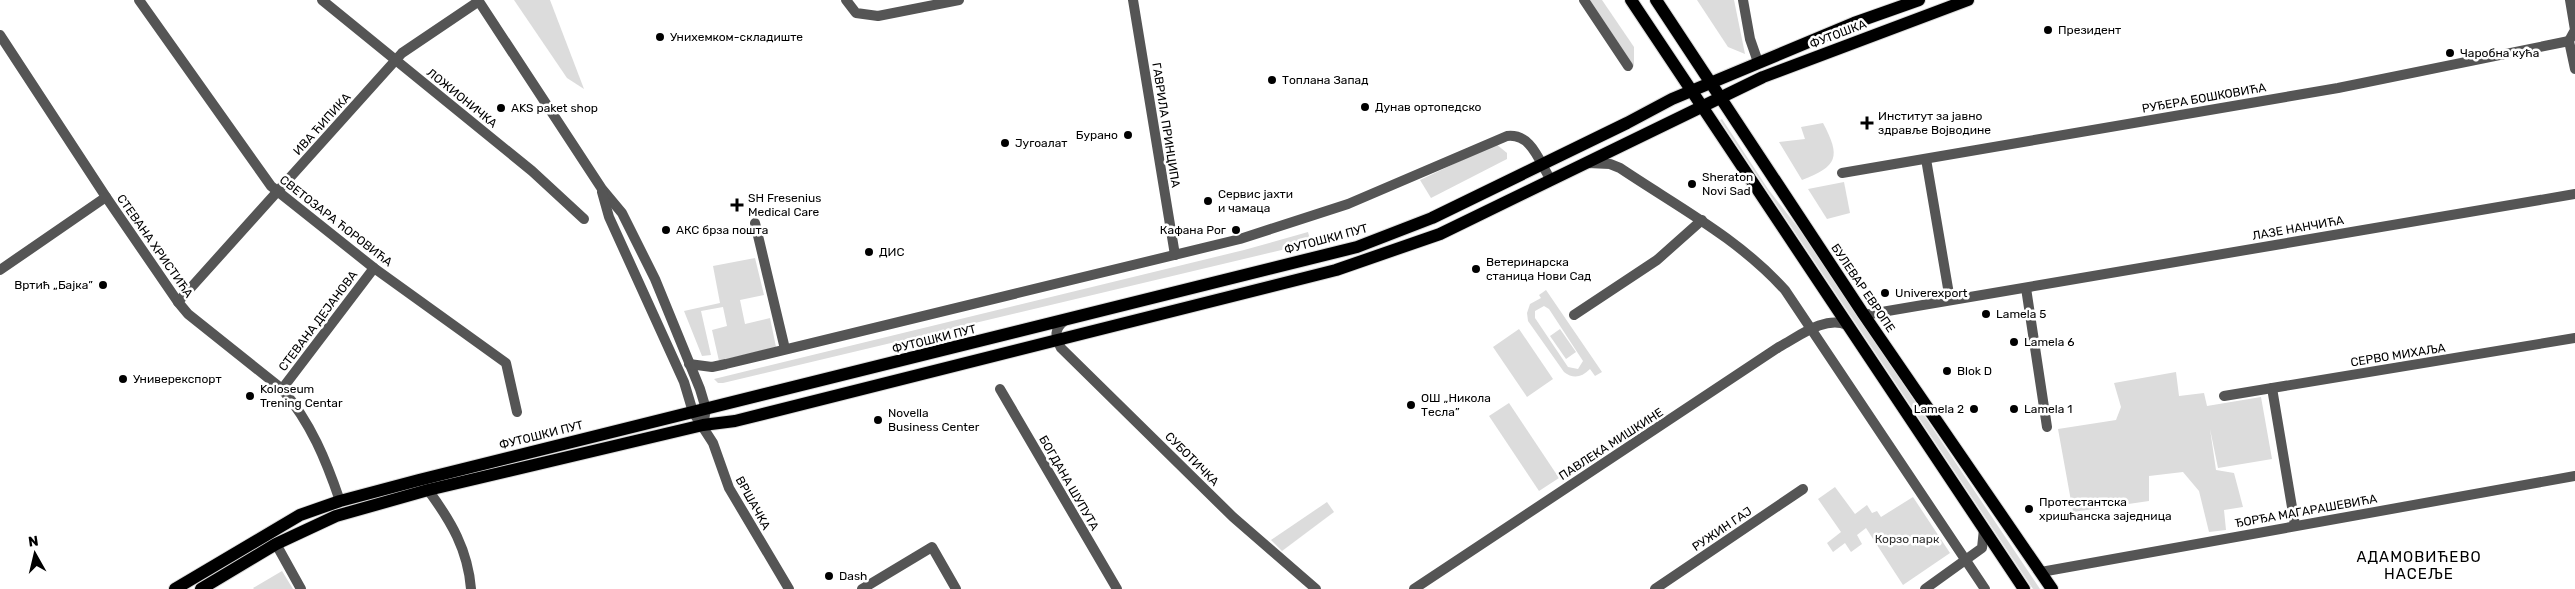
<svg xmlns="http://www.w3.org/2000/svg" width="2575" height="589" viewBox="0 0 2575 589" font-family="Rubik,sans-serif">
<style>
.green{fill:#dcdcdc;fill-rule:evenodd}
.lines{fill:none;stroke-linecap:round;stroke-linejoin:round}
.major-casing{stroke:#dbdbdb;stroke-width:14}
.minor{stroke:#555;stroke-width:10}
.major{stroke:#000;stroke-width:12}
.poi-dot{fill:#000;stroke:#fff;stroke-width:2}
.labels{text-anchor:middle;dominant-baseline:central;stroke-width:5;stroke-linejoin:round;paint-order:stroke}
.poi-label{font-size:12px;fill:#000;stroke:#fff;text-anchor:start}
.street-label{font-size:12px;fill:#000;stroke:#fff}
.park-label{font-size:12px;fill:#333;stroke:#fff}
.quarter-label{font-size:15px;letter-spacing:1px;fill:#000;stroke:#fff}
</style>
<rect width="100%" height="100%" fill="#fff"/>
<g class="green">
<path d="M514 0H550L584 89 567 78Z"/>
<path d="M1590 0H1602L1634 47V67Z"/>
<path d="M1697 0H1734L1745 54 1728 47Z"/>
<path d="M1722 119 1768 189 1803 234 2040 589H2033L1720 120Z"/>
<path d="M1823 123C1841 157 1838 166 1802 180L1779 142 1805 139 1801 127Z"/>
<path d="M1496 144 1507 153V159L1431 198 1420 180Z"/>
<path d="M1844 182 1850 213 1827 219 1808 189Z"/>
<path d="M1308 232 1311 243 723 383H718L714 379 1244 250Z"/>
<path d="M755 258 764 295 740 300 745 324 770 318 776 347 719 361 712 330 727 326 723 307 701 311 711 355 702 356 684 311 720 303 713 266Z"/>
<path d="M1546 290 1602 372 1595 376 1590 369C1581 378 1573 379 1564 372L1528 321 1527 313 1530 304 1541 298 1539 295ZM1544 306 1549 309 1583 361 1578 369 1568 367 1535 318V311Z"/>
<path d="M1519 329 1553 379 1527 397 1493 347Z"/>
<path d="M1560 329 1576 352 1566 359 1550 336Z"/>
<path d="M2176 372 2179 396 2204 393 2207 406 2261 397 2272 459 2218 468 2210 429 2216 470 2234 473 2243 507 2224 510 2226 530 2209 532 2199 491 2183 472 2149 476V501L2073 512 2058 429 2116 420 2121 407 2114 383Z"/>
<path d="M1509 403 1559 478 1539 491 1489 416Z"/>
<path d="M1835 487 1855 514 1867 505 1872 513 1877 511 1881 517 1913 497 1950 553 1903 585 1866 528 1857 535 1862 544 1851 552 1845 543 1833 552 1827 543 1841 532 1818 499Z"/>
<path d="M1327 502 1334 512 1282 551 1271 540Z"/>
<path d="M282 571 293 589H254L253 588Z"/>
</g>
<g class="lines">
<g class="major-casing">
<g id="major">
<path d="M1631 0 2024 589"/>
<path d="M1656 0 1864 315 2052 589"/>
<path d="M175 589 300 515 340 501 419 480 1357 247 1432 218 1627 123 1672 99 1854 23 1919 0"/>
<path d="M201 589 276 544 336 516 428 490 703 425 735 421 1336 270 1440 234 1763 77 1968 0"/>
</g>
</g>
<g class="minor">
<path d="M139 0 271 186 374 268 506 363 517 412"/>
<path d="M322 0 532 171 584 219"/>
<path d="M478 0 602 189 622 213 655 279 700 389 706 409 703 425"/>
<path d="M846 0 856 13 878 16 959 0"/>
<path d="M1133 0 1175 255"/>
<path d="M1584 0 1628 66"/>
<path d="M1743 0 1750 39 1758 62"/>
<path d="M2570 0 2575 30 2569 41 2575 69"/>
<path d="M0 35 106 197 178 302 188 314 282 389C311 423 326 460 340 501"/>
<path d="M1926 159 1950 300"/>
<path d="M1588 163 1610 164 1620 168C1678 207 1738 238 1785 290L1985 589"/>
<path d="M1842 173 2338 88 2569 41"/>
<path d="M602 192 609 217 684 382 693 412 713 443 729 488 789 589"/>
<path d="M755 223 785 349"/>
<path d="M0 270 106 197"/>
<path d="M2026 288 2047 427"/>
<path d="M178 302 402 53 479 1"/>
<path d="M1574 315 1657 260 1702 220"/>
<path d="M1864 315 2575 194"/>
<path d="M1064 321C1054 329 1055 336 1061 348L1233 517 1316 589"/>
<path d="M689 364 712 367 726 364 1240 239 1348 204 1507 136C1532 133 1539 162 1551 180"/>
<path d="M2272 388 2295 525"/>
<path d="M282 389 374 268"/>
<path d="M1000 389 1117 589"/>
<path d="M2224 396 2575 338"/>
<path d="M428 490C451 521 468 550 471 589"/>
<path d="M276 544 301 589"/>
<path d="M2041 572 2575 476"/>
<path d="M862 589 932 547 956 589"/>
<path d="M1414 589 1779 347C1798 337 1825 315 1847 325"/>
<path d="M1655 589 1803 489"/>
<path d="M1925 589 1982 548 1984 529"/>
</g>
<use href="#major" class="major"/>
</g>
<g class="poi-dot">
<circle cx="2048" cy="30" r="5"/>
<circle cx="660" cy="37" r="5"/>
<circle cx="2450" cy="53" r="5"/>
<circle cx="1272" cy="80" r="5"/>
<circle cx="1365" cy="107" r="5"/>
<circle cx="501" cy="108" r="5"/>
<path d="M1864.5 115.5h5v5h5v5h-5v5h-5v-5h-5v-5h5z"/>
<circle cx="1128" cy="135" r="5"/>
<circle cx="1005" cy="143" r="5"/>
<circle cx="1692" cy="184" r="5"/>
<circle cx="1208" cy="201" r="5"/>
<path d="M734.5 197.5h5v5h5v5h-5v5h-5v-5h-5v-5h5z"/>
<circle cx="666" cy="230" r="5"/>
<circle cx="1236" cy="230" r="5"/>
<circle cx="869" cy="252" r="5"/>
<circle cx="1476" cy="269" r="5"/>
<circle cx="103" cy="285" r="5"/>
<circle cx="1885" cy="293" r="5"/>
<circle cx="1986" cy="314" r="5"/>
<circle cx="2014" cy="342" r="5"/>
<circle cx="1947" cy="371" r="5"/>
<circle cx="123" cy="379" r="5"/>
<circle cx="250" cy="396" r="5"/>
<circle cx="1411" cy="405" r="5"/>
<circle cx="1974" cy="409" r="5"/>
<circle cx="2014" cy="409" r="5"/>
<circle cx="878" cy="420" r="5"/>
<circle cx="2029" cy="509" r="5"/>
<circle cx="829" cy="576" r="5"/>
</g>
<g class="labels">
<g class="poi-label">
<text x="2058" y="30">Президент</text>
<text x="670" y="37">Унихемком-складиште</text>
<text x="2460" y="53">Чаробна кућа</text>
<text x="1282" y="80">Топлана Запад</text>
<text x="1375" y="107">Дунав ортопедско</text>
<text x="511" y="108">AKS paket shop</text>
<text x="1878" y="116">Институт за јавно<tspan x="1878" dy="14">здравље Војводине</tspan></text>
<text x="1118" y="135" text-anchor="end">Бурано</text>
<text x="1015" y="143">Југоалат</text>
<text x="1702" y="177">Sheraton<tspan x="1702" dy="14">Novi Sad</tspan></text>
<text x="1218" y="194">Сервис јахти<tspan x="1218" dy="14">и чамаца</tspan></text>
<text x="748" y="198">SH Fresenius<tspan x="748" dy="14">Medical Care</tspan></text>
<text x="676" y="230">АКС брза пошта</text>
<text x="1226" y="230" text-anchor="end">Кафана Рог</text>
<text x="879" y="252">ДИС</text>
<text x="1486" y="262">Ветеринарска<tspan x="1486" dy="14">станица Нови Сад</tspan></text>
<text x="93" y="285" text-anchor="end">Вртић „Бајка”</text>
<text x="1895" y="293">Univerexport</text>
<text x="1996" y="314">Lamela 5</text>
<text x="2024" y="342">Lamela 6</text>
<text x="1957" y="371">Blok D</text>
<text x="133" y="379">Универекспорт</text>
<text x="260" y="389">Koloseum<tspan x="260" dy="14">Trening Centar</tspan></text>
<text x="1421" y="398">ОШ „Никола<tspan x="1421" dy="14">Тесла”</tspan></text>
<text x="1964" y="409" text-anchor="end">Lamela 2</text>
<text x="2024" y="409">Lamela 1</text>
<text x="888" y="413">Novella<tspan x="888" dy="14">Business Center</tspan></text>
<text x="2039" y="502">Протестантска<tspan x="2039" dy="14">хришћанска заједница</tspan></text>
<text x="839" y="576">Dash</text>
</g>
<g class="street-label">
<text transform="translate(1838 34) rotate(-21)">ФУТОШКА</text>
<text transform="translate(462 98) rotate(39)">ЛОЖИОНИЧКА</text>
<text transform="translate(2204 98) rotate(-10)">РУЂЕРА БОШКОВИЋА</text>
<text transform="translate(322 124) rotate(-48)">ИВА ЋИПИКА</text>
<text transform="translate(1166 125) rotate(81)">ГАВРИЛА ПРИНЦИПА</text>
<text transform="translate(336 221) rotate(38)">СВЕТОЗАРА ЋОРОВИЋА</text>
<text transform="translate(2298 228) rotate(-10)">ЛАЗЕ НАНЧИЋА</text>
<text transform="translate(1326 239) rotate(-15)">ФУТОШКИ ПУТ</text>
<text transform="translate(155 246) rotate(55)">СТЕВАНА ХРИСТИЋА</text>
<text transform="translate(1863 288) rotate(56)">БУЛЕВАР ЕВРОПЕ</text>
<text transform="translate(318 321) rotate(-53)">СТЕВАНА ДЕЈАНОВА</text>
<text transform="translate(934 339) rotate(-14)">ФУТОШКИ ПУТ</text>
<text transform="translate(2398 355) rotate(-9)">СЕРВО МИХАЉА</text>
<text transform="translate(541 435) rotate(-14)">ФУТОШКИ ПУТ</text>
<text transform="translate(1611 444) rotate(-33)">ПАВЛЕКА МИШКИНЕ</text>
<text transform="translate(1192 459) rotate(45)">СУБОТИЧКА</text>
<text transform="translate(1069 483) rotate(60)">БОГДАНА ШУПУТА</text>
<text transform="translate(753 503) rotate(61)">ВРШАЧКА</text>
<text transform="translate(2306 511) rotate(-10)">ЂОРЂА МАГАРАШЕВИЋА</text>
<text transform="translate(1722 529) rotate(-34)">РУЖИН ГАЈ</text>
</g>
<g class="park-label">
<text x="1907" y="539">Корзо парк</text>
</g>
<g class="quarter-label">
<text x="2419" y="557">АДАМОВИЋЕВО<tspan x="2419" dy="17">НАСЕЉЕ</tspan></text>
</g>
</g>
<g transform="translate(35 554) rotate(352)" stroke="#ffffff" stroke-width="4" paint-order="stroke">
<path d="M0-4L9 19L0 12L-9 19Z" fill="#000000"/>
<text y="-8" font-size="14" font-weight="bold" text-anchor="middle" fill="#000000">N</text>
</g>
</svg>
